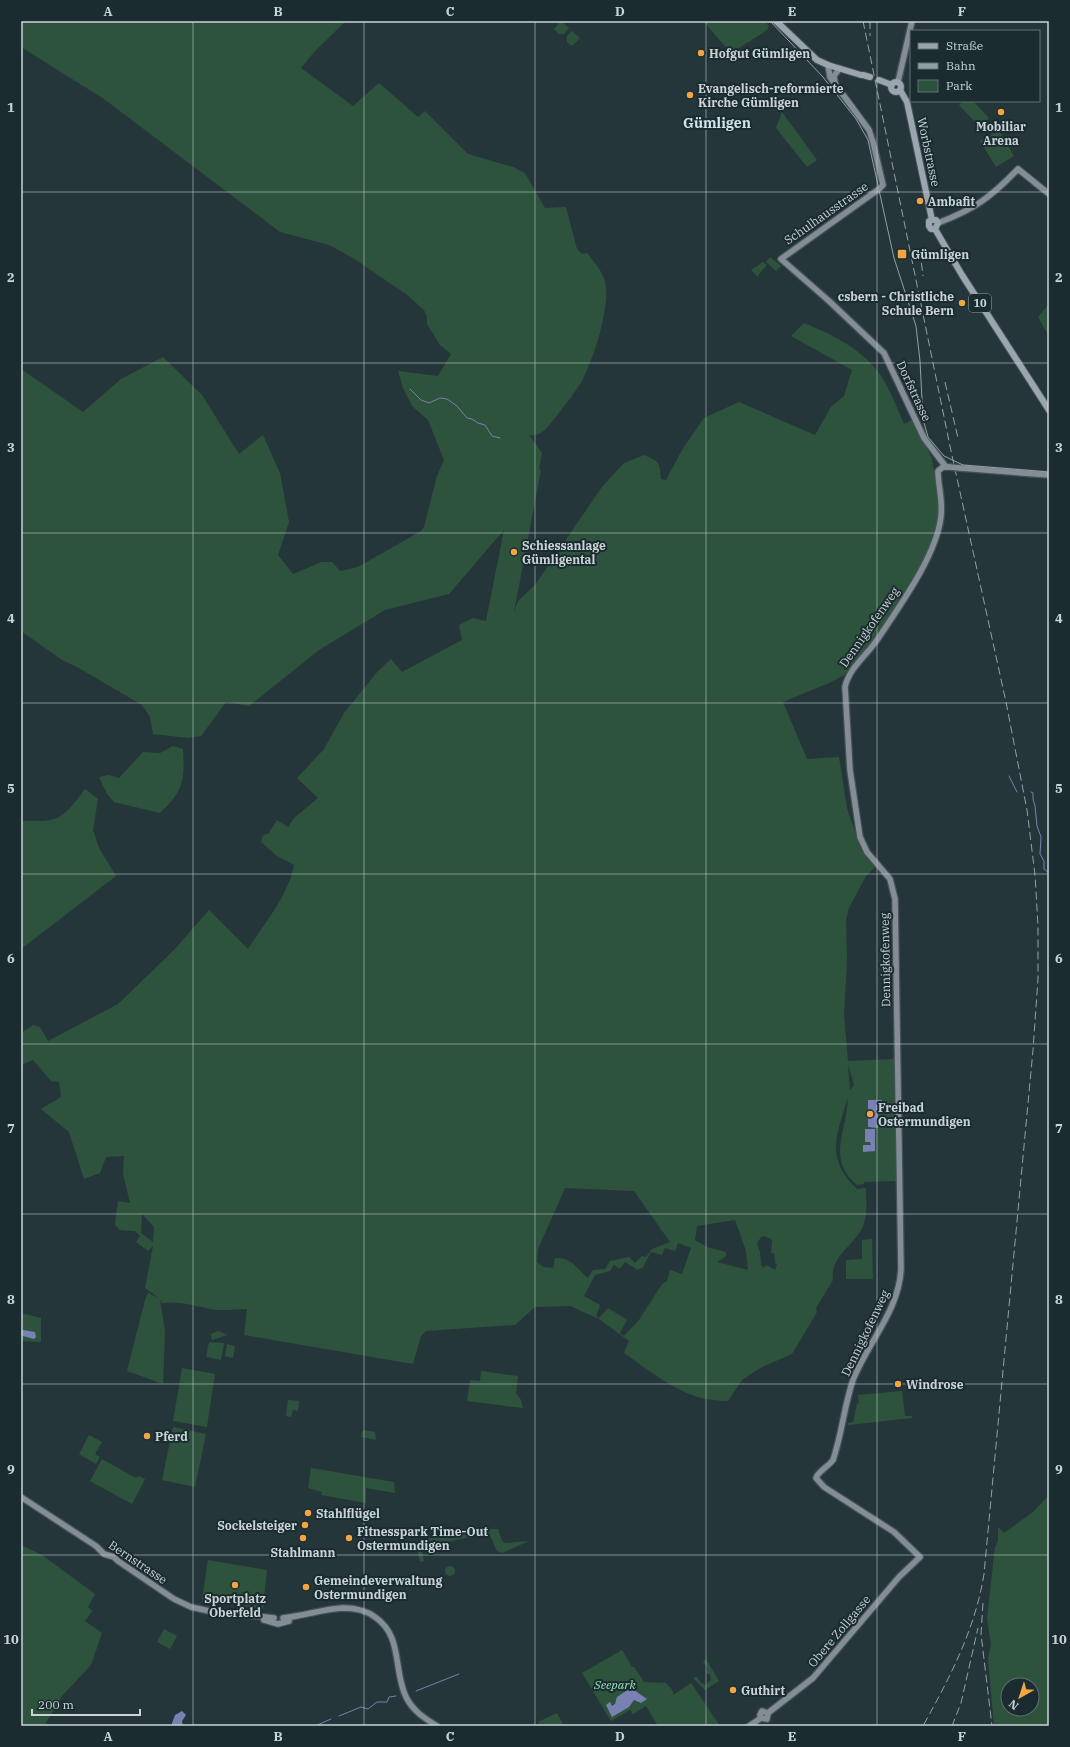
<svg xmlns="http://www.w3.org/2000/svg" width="1070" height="1747" viewBox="0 0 1070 1747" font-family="'IBM Plex Serif',serif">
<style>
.green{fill:#2e533d;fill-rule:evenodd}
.water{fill:#7881b2}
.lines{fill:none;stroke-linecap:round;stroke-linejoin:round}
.stream{stroke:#7881b2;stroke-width:1}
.secondary-casing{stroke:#435256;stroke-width:8}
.primary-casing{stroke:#435256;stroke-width:8}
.secondary{stroke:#848c95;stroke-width:5.5}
.primary{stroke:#9aa5af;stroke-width:6}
.tram{stroke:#93a0a3;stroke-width:1}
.rail{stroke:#93a0a3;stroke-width:1;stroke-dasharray:8 4;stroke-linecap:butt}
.secondary-bridge-casing{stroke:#435256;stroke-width:8;stroke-linecap:butt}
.secondary-bridge{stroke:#848c95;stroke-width:5.5}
.grid{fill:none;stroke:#cad4d7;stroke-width:1;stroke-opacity:0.55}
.poi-dot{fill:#f3a443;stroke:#1b2c30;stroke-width:1.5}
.labels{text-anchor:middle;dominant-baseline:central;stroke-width:4;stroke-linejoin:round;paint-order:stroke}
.shield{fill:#1b2c30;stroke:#96a2a5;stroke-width:1}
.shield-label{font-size:11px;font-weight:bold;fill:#cad4d7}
.poi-label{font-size:12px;font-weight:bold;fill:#cad4d7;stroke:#1b2c30;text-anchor:start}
.street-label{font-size:12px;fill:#cad4d7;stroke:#1b2c30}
.park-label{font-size:12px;font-style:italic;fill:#95e6b5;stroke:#1b2c30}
.quarter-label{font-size:14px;font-weight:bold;fill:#d0e5eb;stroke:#1b2c30}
.neatline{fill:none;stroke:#cad4d7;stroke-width:1.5}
.grid-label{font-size:13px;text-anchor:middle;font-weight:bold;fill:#cad4d7}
</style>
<rect width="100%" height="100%" fill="#25363a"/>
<g class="green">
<path d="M21 21H346L315 51 301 68 353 106 379 83 418 117 425 111 468 154 513 167 525 173 545 208 566 207 577 249 582 254 587 253C595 263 605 274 606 287 608 314 594 357 582 381 574 394 564 406 555 418 548 426 541 438 529 435L542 453 539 469 541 470 514 612 518 601 535 585 602 487 624 463 644 455C659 461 660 463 661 479L666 480 682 450 704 418 739 402 815 435 831 407 844 396 852 370 791 336 804 323C829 333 856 346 874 367 888 382 896 406 904 424L914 419 932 459 940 509 931 552 906 594 852 671 829 683 783 702 807 759 839 757 847 808 861 850 875 867 866 876 849 908 846 920 847 960 844 1015 848 1061 894 1059 896 1181 864 1182V1184L857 1185C825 1159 848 1129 848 1097 837 1135 824 1157 857 1189L866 1188C866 1201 868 1214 863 1226 855 1245 829 1257 833 1280L816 1308 817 1312 792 1354 762 1367 742 1380 728 1401C721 1401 713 1400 706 1399 678 1394 647 1369 624 1353L629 1341 599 1319 570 1306 535 1307 515 1325 426 1331 421 1336 413 1364 244 1335 247 1309C234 1309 219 1312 206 1308 192 1305 177 1301 162 1303L160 1300 165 1331 163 1384 127 1371 145 1300 148 1293 159 1298 145 1288 153 1246 148 1251 136 1242 140 1236 135 1231 120 1230 115 1225 118 1201 130 1203 123 1174 124 1156 106 1157 100 1173 84 1179 69 1132 41 1109 61 1097 59 1082 51 1081 33 1060 21 1065V1033L33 1025 40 1027 48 1041 118 1004 174 950 209 910 248 949C264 924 288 896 294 865L277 856 261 842 263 835 268 834 277 820 288 827 294 818 318 798 297 778 324 749 344 713 378 671 391 659 402 672 462 640 459 625 473 618 486 621 504 530 449 594 385 610 319 650 249 706 226 702 201 736 188 738 153 734 150 717 142 705 77 667 62 660 21 631V369L83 412 121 379 163 357 202 395 239 454 263 435 280 473 289 522 278 555 293 574 322 562H332L340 571 358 567 421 531 424 527 437 476 444 460 428 420 412 406 403 388 398 371 438 376 451 354 440 345 427 324V317L424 310 406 294 353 258 329 245 280 232 104 99 21 47ZM848 1064 854 1085 850 1090 848 1065ZM565 1188 634 1191 670 1242 652 1249 646 1257 642 1256 635 1263 629 1257 610 1261 605 1269 593 1270 588 1278C576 1268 572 1257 555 1258L553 1268 543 1267 537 1262 538 1249ZM142 1214 154 1227 153 1242 141 1233ZM735 1220 746 1251 748 1270 717 1262 726 1256V1252L707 1247 695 1240 697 1226ZM765 1236 772 1240 771 1253H774L775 1263 777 1264 775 1270 766 1265 765 1267 761 1266 760 1252 757 1243 761 1237ZM678 1243 691 1248 682 1274 670 1270 667 1281 662 1284 639 1320 624 1336 620 1333 627 1320 608 1308 599 1318 596 1316 600 1305 584 1296 595 1275 610 1271 614 1265 620 1269 625 1262 638 1270 640 1268 642 1269 651 1252 662 1255 665 1248 675 1251Z"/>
<path d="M561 21 569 28 564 34H559L554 29Z"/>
<path d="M703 21H765L769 26 767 30 731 53Z"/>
<path d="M572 31 580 38 572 46 567 42V36Z"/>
<path d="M963 101H973L989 118 980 127 959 105Z"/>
<path d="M782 112 817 160 807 167 776 128Z"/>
<path d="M999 130 1014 156 996 167 980 141Z"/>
<path d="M770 257 781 266 776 271 766 262Z"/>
<path d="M763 262 767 265 759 274 758 277 751 270Z"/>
<path d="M1049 304V336L1038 317Z"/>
<path d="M173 746 183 749C185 780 183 792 160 813L114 802 107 794 99 777 109 775 119 778 143 752 160 753Z"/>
<path d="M85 789 98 799 93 830 99 848 116 876 21 949V821C31 820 40 822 50 820 66 818 76 800 85 789Z"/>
<path d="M872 1239 873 1279H846V1260L862 1259V1240Z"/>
<path d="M21 1313 41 1318V1342L21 1341Z"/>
<path d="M218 1331 227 1335 212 1340 211 1334Z"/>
<path d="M209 1342 224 1343 221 1360 206 1357Z"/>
<path d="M227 1344 235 1346 233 1358 225 1356Z"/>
<path d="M182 1368 215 1374 207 1427 173 1421Z"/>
<path d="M481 1371 518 1376 516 1393 521 1400 523 1408 467 1401 470 1380 480 1381Z"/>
<path d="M902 1391 905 1416H912V1418L848 1425V1423L853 1422 857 1404 859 1403 858 1395Z"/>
<path d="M288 1400 299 1401 298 1411 293 1410 291 1417 286 1416Z"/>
<path d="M173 1427 206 1434 195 1487 162 1480Z"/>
<path d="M363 1430 375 1432 376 1440 361 1437Z"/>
<path d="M89 1435 102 1442 95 1454 100 1457 96 1464 79 1454Z"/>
<path d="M102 1459 136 1478 139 1476 145 1479 132 1504 90 1481Z"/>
<path d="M311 1468 394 1482 395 1493 366 1488V1503L321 1495 322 1492 308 1488Z"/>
<path d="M1049 1495V1726H994L988 1659 991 1645 987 1619 995 1547 998 1541V1527L1004 1533 1033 1512ZM1008 1685H1032V1709H1008Z"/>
<path d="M485 1529H498L502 1541 505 1543 529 1541 502 1553 497 1551 490 1535C467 1537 442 1541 422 1552L424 1561 420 1562 416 1544 425 1539Z"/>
<path d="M21 1545 42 1555 95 1594 88 1607 92 1611 85 1621 102 1633 91 1665 62 1696 44 1726H21Z"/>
<path d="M208 1560 267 1570 263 1609 202 1600Z"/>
<circle cx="450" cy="1571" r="5"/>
<path d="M164 1629 177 1636 170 1649 157 1642Z"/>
<path d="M622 1650 632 1667H634L644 1682 666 1683 673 1691V1695L691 1683 720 1726H658L646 1706 633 1714 630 1710 611 1721 582 1673Z"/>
<path d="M706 1659 719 1681 705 1690 693 1678 697 1677 700 1682 705 1685 711 1680 710 1674H706L707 1668 703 1662Z"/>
<path d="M557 1713 564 1726H540L538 1722Z"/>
</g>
<g class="water">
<path d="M868 1100H882V1106H878V1128L868 1127Z"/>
<path d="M865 1129H875V1151L863 1152V1145H871L870 1142H865Z"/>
<path d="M23 1330 35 1332 36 1337 34 1339 23 1336 21 1333Z"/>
<path d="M629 1689 634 1690 647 1699 641 1703 634 1700 629 1707 612 1717 606 1705 610 1702 612 1706 615 1704 617 1697Z"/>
<path d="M182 1711 186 1715 182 1721 183 1726H171L175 1715Z"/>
</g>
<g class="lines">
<g class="stream">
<path d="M410 389 421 400 429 403 440 398 447 399 457 406 467 418 472 419 478 423 485 425 492 436 500 438"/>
<path d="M1009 776 1017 792"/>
<path d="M1031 792 1033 793V799L1035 806 1037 826 1041 837 1040 854 1044 861V869L1049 873"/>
<path d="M416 1691 459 1674"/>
<path d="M339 1716 361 1707 368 1709 377 1702H387L389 1697 396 1696"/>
<path d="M315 1726 331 1719"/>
</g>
<g class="secondary-casing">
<g id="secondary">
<path d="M828 65 830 77 869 130 873 142 883 185 879 189 781 259 829 301 884 353 924 438 946 467"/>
<path d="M898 82 912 21"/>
<path d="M835 83 834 76 839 69"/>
<path d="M938 223C975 209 991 197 1018 169L1049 194"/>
<path d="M960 468 1049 475"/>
<path d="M21 1497 96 1546 104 1554 114 1557 118 1561 174 1599 191 1607 209 1611 274 1618"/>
<path d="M283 1618C303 1616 323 1609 343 1608 354 1608 367 1611 375 1617 403 1636 393 1670 406 1697 413 1711 424 1718 437 1726"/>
<path d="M264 1620 278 1624 289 1621"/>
<path d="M768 1713 813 1678 899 1577 920 1557 894 1532 824 1487 816 1478C818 1471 828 1467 833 1460 842 1434 844 1406 853 1380 868 1342 899 1311 901 1269L895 899 890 879 867 852 860 837 850 770 845 687C849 668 867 655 877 640 899 607 937 555 941 516 943 500 938 486 938 471L943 467H950"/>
<path d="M761 1718 760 1715 762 1711 768 1713"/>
<path d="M761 1718 767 1719 768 1713"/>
<path d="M749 1726 761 1718"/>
</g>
</g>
<g class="primary-casing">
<g id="primary">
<path d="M776 21 817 60 828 65 861 75"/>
<path d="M863 75 870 77"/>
<path d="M879 80 892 85"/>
<circle cx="896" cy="87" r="5"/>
<path d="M900 90 907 102 932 220"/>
<path d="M932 220 929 221V226L931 229H935"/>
<path d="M932 220H936L938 223 935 229"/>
<path d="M935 229 962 275 1049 410"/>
</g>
</g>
<use href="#secondary" class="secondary"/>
<use href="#primary" class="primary"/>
<path class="tram" d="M770 21 823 77 856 119 868 140 894 258 916 326 920 361 923 419 928 437 944 456 963 465 1049 472"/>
<g class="rail">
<path d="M863 21 951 451 1006 702 1027 810 1035 875 1038 925V979L1033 1050 984 1574C975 1630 950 1677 923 1726"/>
<path d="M870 21V36"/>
<path d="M920 251 923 276"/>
<path d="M945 382 958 438"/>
<path d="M983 1603 981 1634 992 1726"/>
<path d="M952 1726 961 1703 978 1628"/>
</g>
<g class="secondary-bridge-casing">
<path id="secondary-bridge" d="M950 467 960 468"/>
</g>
<use href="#secondary-bridge" class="secondary-bridge"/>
</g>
<path class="grid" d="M193 21V1726M364 21V1726M535 21V1726M706 21V1726M877 21V1726M21 192H1049M21 363H1049M21 533H1049M21 703H1049M21 874H1049M21 1044H1049M21 1214H1049M21 1384H1049M21 1555H1049"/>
<g class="poi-dot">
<circle cx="701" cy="53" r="4"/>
<circle cx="690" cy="95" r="4"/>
<circle cx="1001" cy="112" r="4"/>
<circle cx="920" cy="201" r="4"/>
<rect x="897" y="249" width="10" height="10" rx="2"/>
<circle cx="962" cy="303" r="4"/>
<circle cx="514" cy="552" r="4"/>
<circle cx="870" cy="1114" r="4"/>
<circle cx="898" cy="1384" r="4"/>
<circle cx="147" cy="1436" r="4"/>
<circle cx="308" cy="1513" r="4"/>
<circle cx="305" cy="1525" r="4"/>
<circle cx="303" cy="1538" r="4"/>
<circle cx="349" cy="1538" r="4"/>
<circle cx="235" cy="1585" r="4"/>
<circle cx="306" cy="1587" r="4"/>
<circle cx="733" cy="1690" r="4"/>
</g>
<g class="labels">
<rect class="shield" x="969" y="294" width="22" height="18" rx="3"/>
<g class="shield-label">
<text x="980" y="303">10</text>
</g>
<g class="poi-label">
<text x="709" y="53">Hofgut Gümligen</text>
<text x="698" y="88">Evangelisch-reformierte<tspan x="698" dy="14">Kirche Gümligen</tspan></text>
<text x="1001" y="126" text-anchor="middle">Mobiliar<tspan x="1001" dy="14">Arena</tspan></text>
<text x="928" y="201">Ambafit</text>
<text x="911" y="254">Gümligen</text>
<text x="954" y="296" text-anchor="end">csbern - Christliche<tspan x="954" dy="14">Schule Bern</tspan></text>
<text x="522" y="545">Schiessanlage<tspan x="522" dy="14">Gümligental</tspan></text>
<text x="878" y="1107">Freibad<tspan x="878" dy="14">Ostermundigen</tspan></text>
<text x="906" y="1384">Windrose</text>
<text x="155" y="1436">Pferd</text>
<text x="316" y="1513">Stahlflügel</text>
<text x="297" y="1525" text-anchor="end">Sockelsteiger</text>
<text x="357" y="1531">Fitnesspark Time-Out<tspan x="357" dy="14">Ostermundigen</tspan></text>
<text x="303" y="1552" text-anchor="middle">Stahlmann</text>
<text x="314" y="1580">Gemeindeverwaltung<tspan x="314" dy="14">Ostermundigen</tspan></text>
<text x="235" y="1598" text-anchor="middle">Sportplatz<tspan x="235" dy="14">Oberfeld</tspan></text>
<text x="741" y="1690">Guthirt</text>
</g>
<g class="street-label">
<text transform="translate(929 152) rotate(78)">Worbstrasse</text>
<text transform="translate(826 213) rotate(-35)">Schulhausstrasse</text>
<text transform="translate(914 391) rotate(65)">Dorfstrasse</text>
<text transform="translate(869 627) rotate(-55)">Dennigkofenweg</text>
<text transform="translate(885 960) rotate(-91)">Dennigkofenweg</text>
<text transform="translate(865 1333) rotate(-64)">Dennigkofenweg</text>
<text transform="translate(138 1562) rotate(34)">Bernstrasse</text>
<text transform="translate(839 1631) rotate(-50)">Obere Zollgasse</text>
</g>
<g class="park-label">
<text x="615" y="1684">Seepark</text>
</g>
<g class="quarter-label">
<text x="717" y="123">Gümligen</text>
</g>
</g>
<rect width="1070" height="1747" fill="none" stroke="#1b2c30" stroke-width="44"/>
<rect x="910" y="30" width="130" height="72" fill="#1b2c30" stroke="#616f73"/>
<rect x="918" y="43" width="20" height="6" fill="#9aa5af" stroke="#616f73"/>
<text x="946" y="50" font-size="12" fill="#cad4d7">Straße</text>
<rect x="918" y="63" width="20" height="6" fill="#93a0a3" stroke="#616f73"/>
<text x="946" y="70" font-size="12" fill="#cad4d7">Bahn</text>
<rect x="918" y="80" width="20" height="12" fill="#2e533d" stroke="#616f73"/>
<text x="946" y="90" font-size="12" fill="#cad4d7">Park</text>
<g transform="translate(1020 1697) rotate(219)"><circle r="19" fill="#1b2c30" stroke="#616f73"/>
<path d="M0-3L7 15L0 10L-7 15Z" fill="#f3a443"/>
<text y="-6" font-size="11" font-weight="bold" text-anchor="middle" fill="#cad4d7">N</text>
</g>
<path d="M32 1709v6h108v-6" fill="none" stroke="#cad4d7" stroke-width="2"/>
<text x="38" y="1709" font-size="12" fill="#cad4d7" stroke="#1b2c30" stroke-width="3" paint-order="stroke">200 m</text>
<rect x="22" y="22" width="1026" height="1703" class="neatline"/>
<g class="grid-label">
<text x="108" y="16">A</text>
<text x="278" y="16">B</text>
<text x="450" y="16">C</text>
<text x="620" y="16">D</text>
<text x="792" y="16">E</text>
<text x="962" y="16">F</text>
<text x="11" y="112">1</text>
<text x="1059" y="112">1</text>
<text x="11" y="282">2</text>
<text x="1059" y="282">2</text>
<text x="11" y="452">3</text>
<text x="1059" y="452">3</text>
<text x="11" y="623">4</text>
<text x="1059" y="623">4</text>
<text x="11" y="793">5</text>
<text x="1059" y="793">5</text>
<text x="11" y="963">6</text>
<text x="1059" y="963">6</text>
<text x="11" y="1133">7</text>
<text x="1059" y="1133">7</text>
<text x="11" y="1304">8</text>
<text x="1059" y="1304">8</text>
<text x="11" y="1474">9</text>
<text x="1059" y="1474">9</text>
<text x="11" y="1644">10</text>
<text x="1059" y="1644">10</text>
<text x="108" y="1741">A</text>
<text x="278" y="1741">B</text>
<text x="450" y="1741">C</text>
<text x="620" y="1741">D</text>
<text x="792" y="1741">E</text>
<text x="962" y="1741">F</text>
</g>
</svg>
